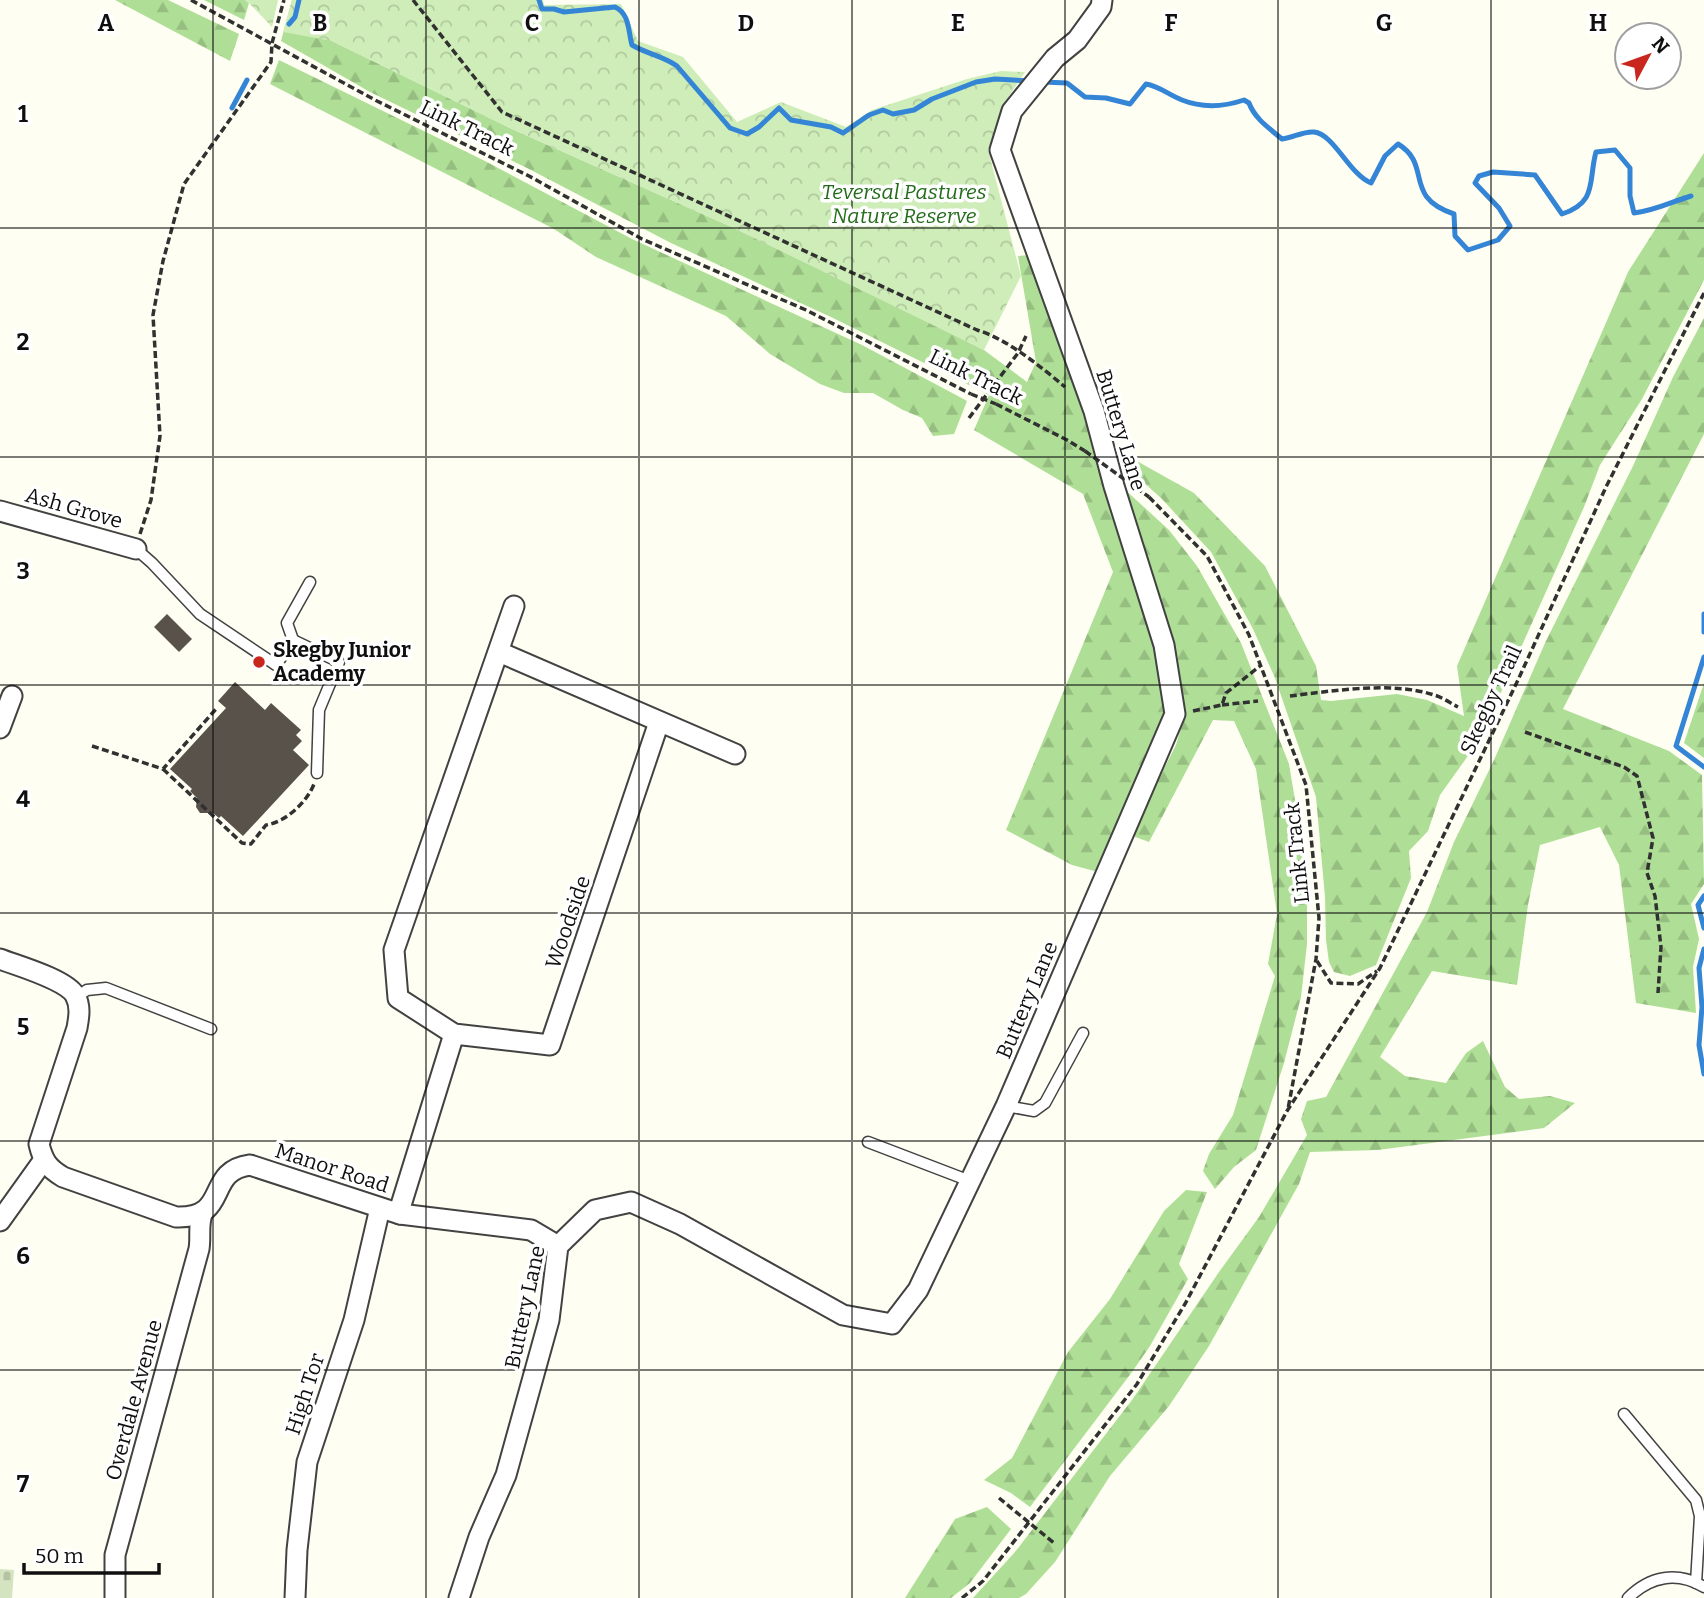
<svg xmlns="http://www.w3.org/2000/svg" width="1704" height="1598" viewBox="0 0 1704 1598" font-family="Bitter,serif">
<style>
.forest{fill:url(#forest-firs)}
.cemetery{fill:url(#cemetery-stones)}
.park{fill:url(#park-crowns)}
.lines{fill:none;stroke-linecap:round;stroke-linejoin:round}
.stream{stroke:#3485d6;stroke-width:5}
.building{fill:#59524b}
.lane-casing{stroke:#424242;stroke-width:13}
.street-casing{stroke:#424242;stroke-width:23}
.path{stroke:#313131;stroke-width:3.5;stroke-dasharray:7 3.5;stroke-linecap:butt}
.lane{stroke:#fff;stroke-width:10}
.street{stroke:#fff;stroke-width:19}
.path-bridge{stroke:#313131;stroke-width:3.5;stroke-dasharray:7 3.5;stroke-linecap:butt}
.grid{fill:none;stroke:#0f0f0f;stroke-width:2;stroke-opacity:0.55}
.poi-dot{fill:#c9261d;stroke:#fff;stroke-width:2.5}
.labels{text-anchor:middle;dominant-baseline:central;stroke-width:7;stroke-linejoin:round;paint-order:stroke}
.street-label{font-size:21px;fill:#0f0f0f;stroke:#fff}
.park-label{font-size:21px;font-style:italic;fill:#236c1a;stroke:#fff}
.poi-label{font-size:21px;font-weight:bold;fill:#0f0f0f;stroke:#fff;text-anchor:start}
.grid-label{font-size:23px;text-anchor:middle;font-weight:bold;fill:#0f0f0f;stroke:#fff;stroke-width:7;stroke-linejoin:round;paint-order:stroke}
</style>
<defs>
<pattern id="forest-firs" width="22" height="20" patternUnits="userSpaceOnUse" patternTransform="scale(1.75)"><rect width="22" height="20" fill="#afdf96"/><path d="M5 1l3.5 6h-7zM16 11l3.5 6h-7z" fill="#95be80"/></pattern>
<pattern id="cemetery-stones" width="16" height="16" patternUnits="userSpaceOnUse" patternTransform="scale(1.75)"><rect width="16" height="16" fill="#d4e4c0"/><path d="M2 7V4a2 2 0 0 1 4 0v3zM10 15v-3a2 2 0 0 1 4 0v3z" fill="#b5c2a4"/></pattern>
<pattern id="park-crowns" width="20" height="18" patternUnits="userSpaceOnUse" patternTransform="scale(1.75)"><rect width="20" height="18" fill="#ceedb8"/><path d="M2 6a3 3 0 1 1 6 0M12 15a3 3 0 1 1 6 0" fill="none" stroke="#b0ca9d"/></pattern>
</defs>
<rect width="100%" height="100%" fill="#fffef2"/>
<g class="forest">
<path d="M115 0H168L239 34 230 61Z"/>
<path d="M204 0H245L249 3 244 20Z"/>
<path d="M292 0H320L332 41 512 129 734 228 922 319 984 350 1027 382 1036 362 1018 256 1029 255 1091 423 1099 468 1110 497 1159 648 1170 715 1098 872 1072 865 1006 830 1113 572 1083 494 974 430 989 395 833 318 671 243 527 168 370 92 281 41Z"/>
<path d="M279 60 485 161 632 239 862 345 956 395 967 401 954 434 933 436 922 418 903 410 873 393H844L820 384 770 354 726 316 596 257 554 229 270 84Z"/>
<path d="M1704 153V280L1642 399 1600 465 1584 507 1480 739 1440 795 1428 831 1409 851 1411 878 1376 965 1350 976 1334 972 1329 962 1326 940 1325 897 1316 797 1275 678 1253 629 1211 552 1161 498 1134 474 1135 460 1194 493 1265 566 1316 666 1321 700 1331 701 1397 694 1427 700 1464 716 1457 666 1628 272Z"/>
<path d="M1704 318V434L1563 709 1669 751 1702 775 1704 884 1691 904 1699 939 1693 967 1696 1013 1636 1003 1619 865 1600 827 1540 845 1528 905 1517 985 1432 971 1380 1057 1405 1076 1446 1083 1466 1053 1483 1041 1505 1087 1519 1099 1550 1096 1575 1103 1544 1128 1378 1150 1310 1152 1299 1184 1209 1346 1169 1406 1110 1476 1055 1562 1026 1594 1019 1598H973L1015 1552 1132 1400 1219 1272 1259 1217 1307 1135 1301 1119 1307 1101 1326 1097 1427 912 1454 842 1494 760 1545 643 1633 466 1673 377Z"/>
<path d="M1122 487 1169 530 1197 566 1241 643 1289 764 1297 812 1307 897V944L1301 997 1284 1063 1256 1150 1234 1167 1215 1189 1203 1171 1209 1154 1233 1115 1275 976 1268 964 1277 914 1256 769 1234 721 1213 720 1149 842 1130 835 1176 745 1181 728 1183 705Z"/>
<path d="M1704 683V758L1684 743Z"/>
<path d="M1186 1190 1207 1192 1179 1264 1188 1279 1150 1346 1132 1372 1030 1507 1011 1493 984 1480 1012 1458 1068 1352 1110 1299 1164 1211Z"/>
<path d="M987 1507 1011 1529 970 1583 951 1598H905L955 1519Z"/>
</g>
<path class="cemetery" d="M0 1569 14 1570 12 1598H0Z"/>
<g class="park">
<path d="M245 0H278L272 27 249 3Z"/>
<path d="M292 0H543L544 5 621 4 638 41 683 57 737 122 781 102 846 127 872 110 967 79 1001 71 1025 72 1003 105 988 150 1021 276 984 350 734 228 512 129 332 41 283 32Z"/>
</g>
<g class="lines">
<g class="stream">
<path d="M539 0 542 9H554L564 12 615 7C630 14 628 31 632 45 647 54 663 56 677 66L730 128 747 134 759 127 779 108 791 120 831 127 843 133 869 115 883 110 893 114 914 110 932 99 976 82 995 79 1030 81"/>
<path d="M289 24 295 17 299 0"/>
<path d="M1043 82 1067 83 1085 97 1106 98 1130 104 1146 84C1159 86 1169 95 1182 100 1202 108 1223 107 1244 100L1249 103C1255 119 1269 128 1282 139 1293 138 1303 131 1314 132 1334 134 1349 174 1371 183L1385 156 1398 144C1433 165 1402 197 1454 214L1455 236 1468 250 1498 240 1510 226 1499 208 1475 183 1479 176 1493 172 1535 175 1562 214C1598 202 1588 181 1596 152L1615 150 1630 168V196L1634 213C1654 211 1671 202 1691 196"/>
<path d="M232 108 247 80"/>
<path d="M1704 614V632"/>
<path d="M1704 657 1676 746 1704 767"/>
<path d="M1704 896 1698 905 1704 928"/>
<path d="M1704 949 1699 968 1702 1007 1699 1045 1704 1074"/>
</g>
</g>
<g class="building">
<path d="M167 614 192 639 179 652 154 627Z"/>
<path d="M235 682 265 710 271 703 301 730 296 735 302 741 293 750 309 765 243 836 221 816 219 818 213 813H200L196 807 197 798 190 791 192 789 170 769 226 708 218 701Z"/>
</g>
<g class="lines">
<g class="lane-casing">
<g id="lane">
<path d="M136 549 152 563 200 614 276 665 293 640 287 623 310 582"/>
<path d="M293 640 339 662 319 710 317 773"/>
<path d="M76 997 87 990 106 988 211 1029"/>
<path d="M1006 1106 1034 1111 1045 1103 1083 1033"/>
<path d="M868 1142 970 1181"/>
<path d="M1624 1414 1696 1500 1700 1516 1696 1583"/>
<path d="M1628 1598C1650 1576 1677 1571 1704 1587"/>
</g>
</g>
<g class="street-casing">
<g id="street">
<path d="M0 511 136 549"/>
<path d="M514 606 394 950 398 998 454 1034 550 1045 659 722"/>
<path d="M499 652 735 754"/>
<path d="M0 728 12 696"/>
<path d="M0 959C18 966 65 979 75 995 81 1006 79 1017 77 1028L39 1144C43 1161 48 1168 63 1177L176 1217C231 1219 204 1171 250 1165L400 1214 531 1230 558 1246"/>
<path d="M400 1214 401 1205 454 1034"/>
<path d="M0 1221 43 1161"/>
<path d="M115 1598V1555L199 1249C201 1237 198 1226 202 1214"/>
<path d="M295 1598 297 1550 307 1462 354 1320 380 1208"/>
<path d="M459 1598 479 1537 506 1475 549 1320 558 1246 595 1210 631 1202 680 1224 843 1315 892 1324 918 1290 1006 1106 1175 714 1164 645 1114 486 1094 411 1000 150 1012 111 1055 58 1077 40 1101 7 1102 0"/>
</g>
</g>
<g class="path">
<path d="M191 0 377 101 529 176 642 239 806 310 971 394"/>
<path d="M413 0 502 112 977 330C1007 339 1040 366 1065 387"/>
<path d="M996 404 1067 440 1085 451"/>
<path d="M969 418 1018 353 1026 336"/>
<path d="M1149 497 1207 556 1249 635 1306 785 1319 918 1316 959 1288 1109"/>
<path d="M140 534 151 500 160 436 153 315 163 261 184 184 271 62 272 43 284 0"/>
<path d="M1290 696C1332 691 1393 681 1434 695 1442 697 1450 703 1458 707"/>
<path d="M1222 705 1258 701"/>
<path d="M1193 711 1222 705 1226 693 1260 666"/>
<path d="M1525 732 1624 767 1637 776 1653 838 1647 873 1655 896 1661 947 1658 993"/>
<path d="M92 746 163 769 216 709"/>
<path d="M163 769 242 843 251 844 266 825C286 822 307 802 314 784"/>
<path d="M1317 961 1331 983 1358 984 1377 971"/>
<path d="M962 1598 983 1581 1137 1384 1185 1304 1287 1111 1380 968 1518 680 1606 487 1704 293"/>
</g>
<use href="#lane" class="lane"/>
<use href="#street" class="street"/>
<g class="path-bridge">
<path d="M971 394 996 404"/>
<path d="M1085 451 1149 497"/>
<path d="M999 1498 1054 1543"/>
</g>
</g>
<path class="grid" d="M213 0V1598M426 0V1598M639 0V1598M852 0V1598M1065 0V1598M1278 0V1598M1491 0V1598M0 228H1704M0 457H1704M0 685H1704M0 913H1704M0 1141H1704M0 1370H1704"/>
<circle class="poi-dot" cx="259" cy="662" r="7"/>
<g class="labels">
<g class="street-label">
<text transform="translate(467 128) rotate(26)">Link Track</text>
<text transform="translate(976 377) rotate(26)">Link Track</text>
<text transform="translate(1121 430) rotate(73)">Buttery Lane</text>
<text transform="translate(74 508) rotate(16)">Ash Grove</text>
<text transform="translate(1491 700) rotate(-65)">Skegby Trail</text>
<text transform="translate(1297 853) rotate(-96)">Link Track</text>
<text transform="translate(568 922) rotate(-71)">Woodside</text>
<text transform="translate(1027 1000) rotate(-67)">Buttery Lane</text>
<text transform="translate(332 1168) rotate(18)">Manor Road</text>
<text transform="translate(525 1307) rotate(-78)">Buttery Lane</text>
<text transform="translate(305 1394) rotate(-72)">High Tor</text>
<text transform="translate(134 1400) rotate(-75)">Overdale Avenue</text>
</g>
<g class="park-label">
<text x="904" y="192">Teversal Pastures<tspan x="904" dy="24">Nature Reserve</tspan></text>
</g>
<g class="poi-label">
<text x="273" y="650">Skegby Junior<tspan x="273" dy="24">Academy</tspan></text>
</g>
</g>
<g class="grid-label">
<text x="106" y="31">A</text>
<text x="320" y="31">B</text>
<text x="532" y="31">C</text>
<text x="746" y="31">D</text>
<text x="958" y="31">E</text>
<text x="1171" y="31">F</text>
<text x="1384" y="31">G</text>
<text x="1598" y="31">H</text>
<text x="23" y="122">1</text>
<text x="23" y="350">2</text>
<text x="23" y="579">3</text>
<text x="23" y="807">4</text>
<text x="23" y="1035">5</text>
<text x="23" y="1264">6</text>
<text x="23" y="1492">7</text>
</g>
<g transform="translate(1648 56) rotate(49)"><circle r="33" fill="#ffffff" stroke="#9f9f9f" stroke-width="2"/>
<path d="M0-5L12 26L0 18L-12 26Z" fill="#c9261d"/>
<text y="-10" font-size="19" font-weight="bold" text-anchor="middle" fill="#0f0f0f">N</text>
</g>
<path d="M24 1563v10h135v-10" fill="none" stroke="#0f0f0f" stroke-width="3.5"/>
<text x="35" y="1563" font-size="21" fill="#0f0f0f" stroke="#ffffff" stroke-width="5" paint-order="stroke">50 m</text>
</svg>
